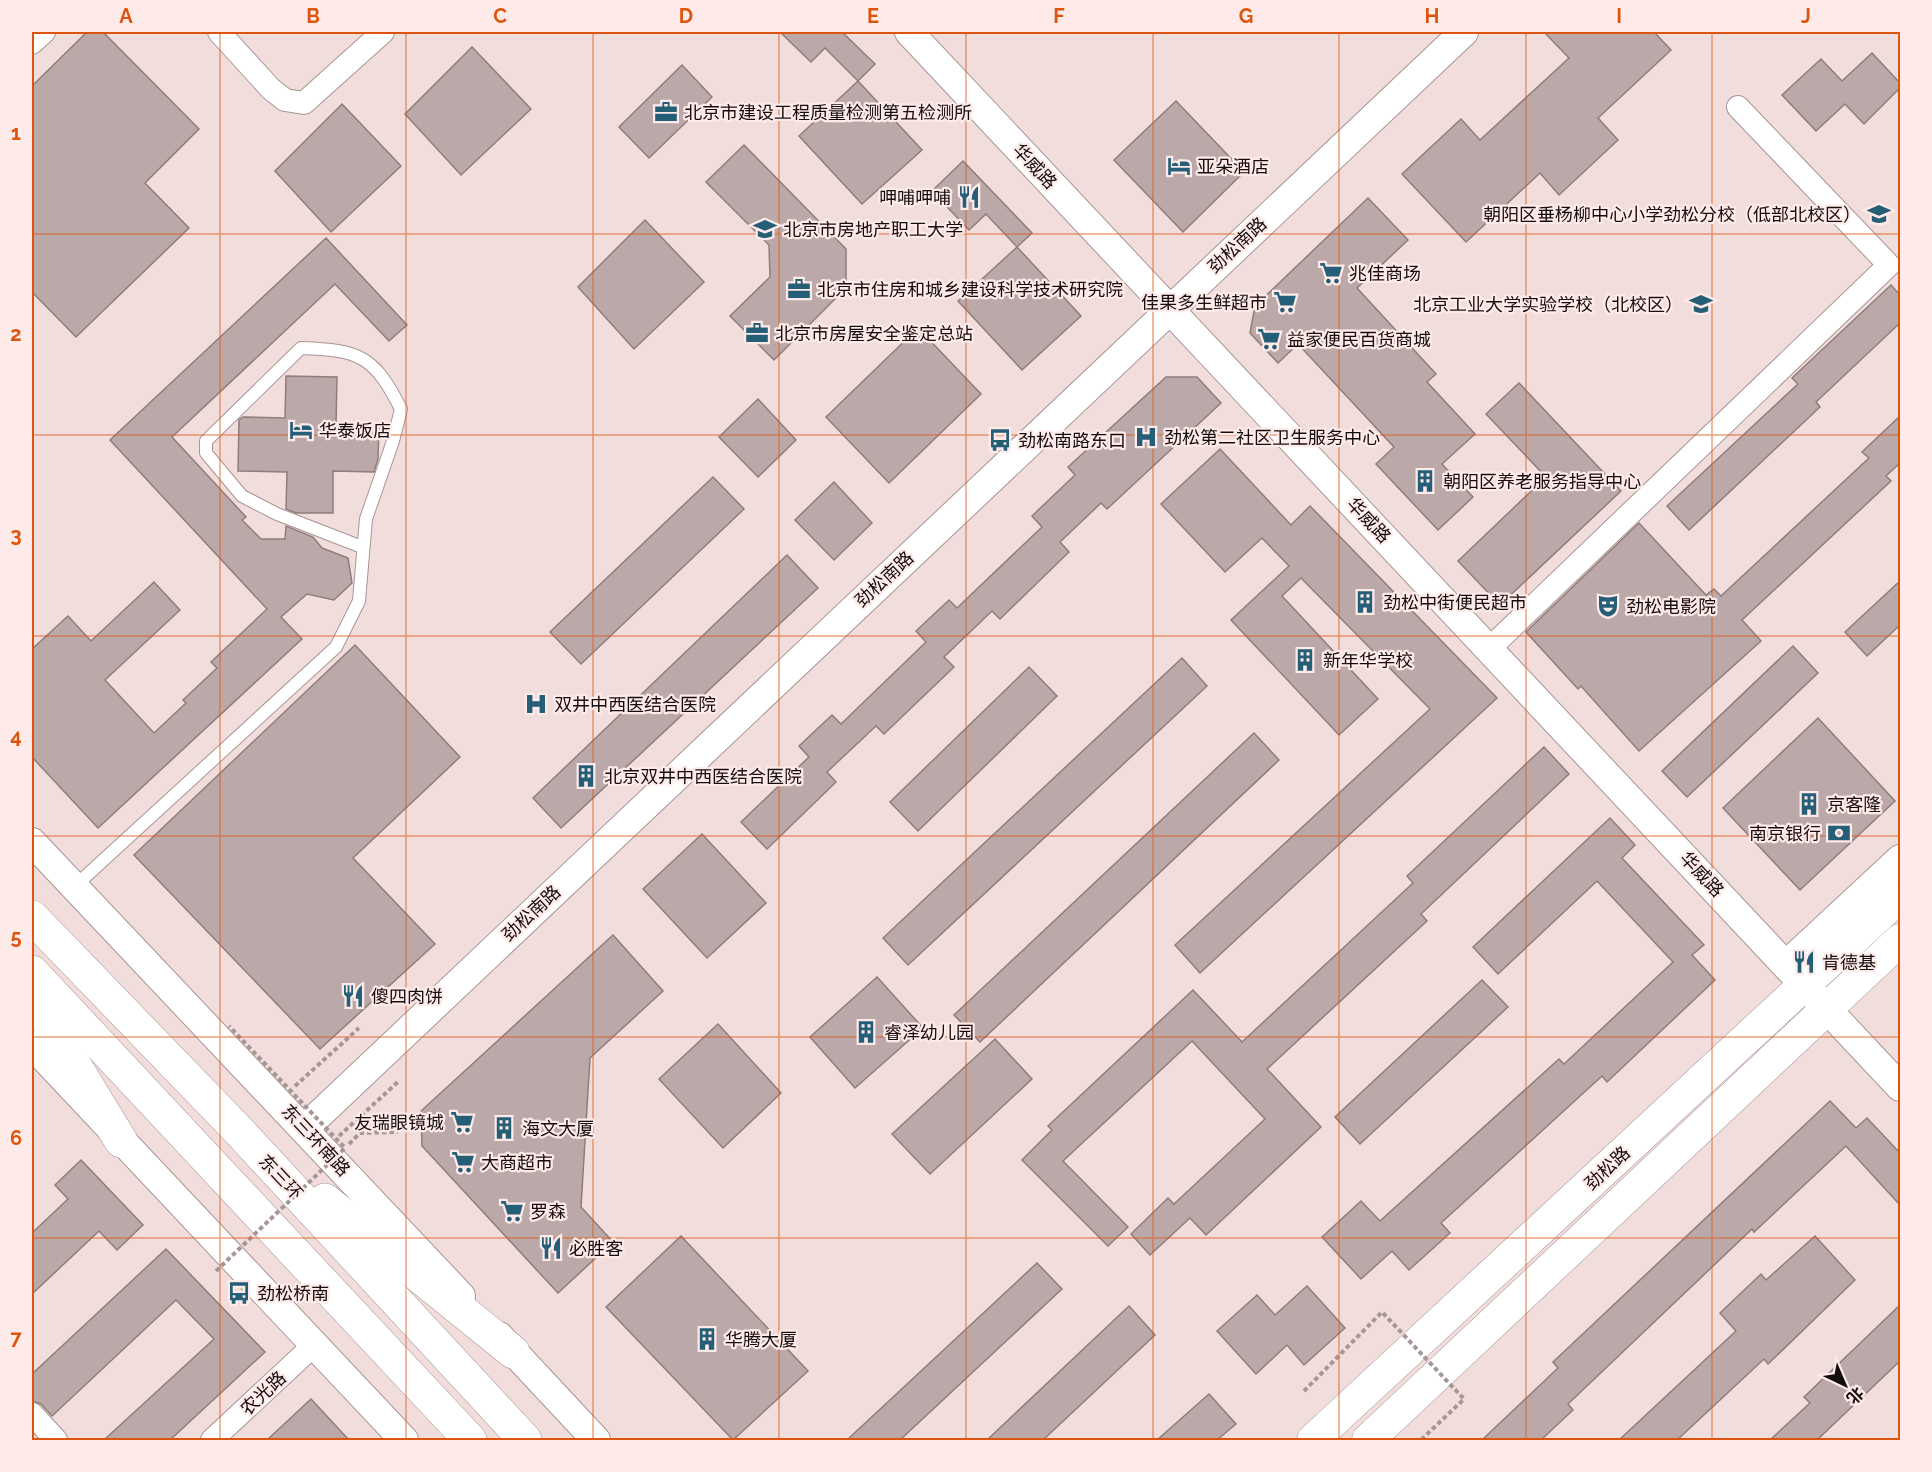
<svg xmlns="http://www.w3.org/2000/svg" width="1932" height="1472" viewBox="0 0 1932 1472" font-family="Raleway,'Noto Sans SC',sans-serif">
<style>
.building{fill:#bba8a8;stroke:#8f7d7c;stroke-width:1.5}
.lines{fill:none;stroke-linecap:round;stroke-linejoin:round}
.service-casing{stroke:#a89594;stroke-width:14}
.minor-casing{stroke:#a89594;stroke-width:24}
.tertiary-casing{stroke:#a89594;stroke-width:30}
.secondary-casing{stroke:#a89594;stroke-width:33}
.trunk-casing{stroke:#a89594;stroke-width:34}
.path{stroke:#a69696;stroke-width:4;stroke-dasharray:4.5 3;stroke-linecap:butt}
.service{stroke:#fff;stroke-width:12}
.minor{stroke:#fff;stroke-width:22}
.tertiary{stroke:#fff;stroke-width:28}
.secondary{stroke:#fff;stroke-width:32}
.trunk{stroke:#fff;stroke-width:33}
.path-bridge{stroke:#a69696;stroke-width:4;stroke-dasharray:4.5 3;stroke-linecap:butt}
.grid{fill:none;stroke:#dd550c;stroke-width:1.5;stroke-opacity:0.55}
.labels{text-anchor:middle;dominant-baseline:central;stroke-width:4.5;stroke-linejoin:round;paint-order:stroke}
.poi-label{font-size:18px;fill:#140d0d;stroke:#ffeaea;text-anchor:start}
.street-label{font-size:18px;fill:#140d0d;stroke:#ffeaea}
.neatline{fill:none;stroke:#dd550c;stroke-width:2}
.grid-label{font-size:20px;text-anchor:middle;font-weight:bold;fill:#dd550c}
</style>
<rect width="100%" height="100%" fill="#f2dddd"/>
<g class="building">
<path d="M87 32H103L199 129 145 183 189 228 76 337 32 292V86Z"/>
<path d="M780 32H842L875 64 858 81 825 48 811 62Z"/>
<path d="M1544 32H1654L1671 50 1598 118 1618 140 1559 195 1540 173 1466 242 1402 174 1461 119 1480 140 1569 58Z"/>
<path d="M472 47 531 109 461 175 405 114Z"/>
<path d="M1872 53 1900 83V88L1864 124 1845 104 1816 131 1782 95 1821 59 1842 81Z"/>
<path d="M682 65 712 97 649 158 619 127Z"/>
<path d="M858 81 922 150 862 204 799 136Z"/>
<path d="M1176 101 1244 172 1183 232 1114 160Z"/>
<path d="M342 104 401 166 331 232 275 171Z"/>
<path d="M744 145 846 249V288L774 360 730 316 770 277 769 245 706 182Z"/>
<path d="M963 161 1032 233 1017 247 986 214 969 230 932 191Z"/>
<path d="M1368 198 1408 240 1357 288 1436 374 1427 382 1475 434 1442 464 1473 497 1438 530 1376 464 1394 447 1298 344 1278 363 1250 333 1255 306Z"/>
<path d="M645 220 704 282 634 349 578 287Z"/>
<path d="M326 238 407 325 389 341 335 284 172 437 246 517 242 520 261 539H285L286 526 313 537 322 548 348 558 352 583 334 600 307 594 281 617 302 639 98 828 32 757V649L68 616 91 641 154 582 180 610 105 680 154 733 186 703 183 700 217 668 211 662 267 609 110 440Z"/>
<path d="M1017 247 1081 316 1022 370 958 301Z"/>
<path d="M1891 285 1900 295V323L1816 402 1820 407 1689 530 1667 506 1798 384 1792 378Z"/>
<path d="M918 328 981 394 889 483 826 417Z"/>
<path d="M286 376 337 377 336 426 379 427 378 459 374 472 333 471V513H296L286 509 287 472 238 471 239 420 243 417 285 418Z"/>
<path d="M1166 377H1197L1221 403 1107 509 1101 503 1060 542 1069 552 1000 619 992 611 944 657 954 667 884 734 876 726 827 772 836 782 767 849 741 822 809 757 799 746 832 715 841 724 926 642 916 631 949 600 957 608 1042 527 1032 516 1075 475 1068 467Z"/>
<path d="M1519 383 1621 491 1500 605 1458 561 1546 477 1486 414Z"/>
<path d="M758 399 796 440 758 477 719 437Z"/>
<path d="M1900 416V463L1886 476 1891 481 1742 620 1761 641 1639 751 1581 686 1578 689 1526 632 1639 523 1706 595 1714 589 1721 596 1869 458 1862 452Z"/>
<path d="M1220 449 1291 525 1310 506 1497 698 1200 973 1175 945 1430 709 1301 578 1282 596 1378 699 1339 735 1231 620 1289 566 1262 538 1225 572 1161 504Z"/>
<path d="M713 477 744 509 581 664 550 632Z"/>
<path d="M834 482 872 523 834 560 795 520Z"/>
<path d="M787 555 818 588 561 828 533 798Z"/>
<path d="M1900 581V625L1867 656 1845 632Z"/>
<path d="M355 645 460 757 353 858 435 944 320 1049 134 855Z"/>
<path d="M1793 646 1818 673 1687 797 1662 771Z"/>
<path d="M1182 658 1207 686 908 965 883 938Z"/>
<path d="M1029 667 1057 696 918 831 890 802Z"/>
<path d="M1818 718 1895 801 1800 890 1723 808Z"/>
<path d="M1254 733 1279 760 980 1042 954 1015Z"/>
<path d="M1544 747 1569 774 1421 914 1427 921 1267 1069 1321 1127 1206 1235 1190 1218 1150 1255 1131 1234 1168 1198 1174 1204 1265 1119 1192 1041 1063 1161 1128 1227 1108 1246 1022 1160 1052 1130 1048 1126 1193 990 1242 1042 1413 883 1407 876Z"/>
<path d="M1610 818 1635 845 1622 858 1704 945 1692 955 1715 980 1607 1082 1602 1076 1441 1223 1450 1233 1409 1270 1392 1251 1361 1279 1322 1237 1361 1201 1380 1221 1559 1059 1564 1064 1673 962 1597 881 1498 974 1473 947Z"/>
<path d="M702 834 766 903 707 958 643 889Z"/>
<path d="M613 935 663 991 590 1058 581 1207 613 1242 558 1293 422 1146 421 1111Z"/>
<path d="M877 977 923 1028 855 1088 810 1037Z"/>
<path d="M1482 980 1508 1007 1360 1144 1335 1117Z"/>
<path d="M718 1024 781 1093 723 1148 659 1079Z"/>
<path d="M995 1039 1032 1079 930 1174 892 1134Z"/>
<path d="M1830 1101 1856 1128 1867 1118 1900 1153V1205L1846 1146 1754 1232 1752 1229 1568 1404 1573 1410 1541 1440H1482L1558 1368 1553 1362Z"/>
<path d="M81 1160 143 1225 117 1250 99 1231 32 1294V1233L68 1199 55 1185Z"/>
<path d="M681 1236 808 1371 733 1440 606 1307Z"/>
<path d="M1815 1236 1855 1280 1768 1364 1764 1359 1677 1440H1619L1736 1331 1720 1313 1761 1274 1766 1280Z"/>
<path d="M166 1249 265 1352 170 1440H104L214 1339 176 1300 52 1416 41 1404 32 1401V1374Z"/>
<path d="M1037 1263 1062 1289 900 1440H847Z"/>
<path d="M1307 1286 1345 1328 1304 1365 1287 1345 1256 1374 1217 1331 1257 1295 1275 1315Z"/>
<path d="M1900 1305V1361L1817 1440H1770L1810 1403 1804 1397Z"/>
<path d="M1129 1306 1155 1335 1043 1440H987Z"/>
<path d="M1209 1394 1236 1424 1217 1440H1157Z"/>
<path d="M311 1399 349 1440H267Z"/>
</g>
<g class="lines">
<g class="service-casing">
<path id="service" d="M74 887 336 647 359 601 366 519 393 441 401 409C374 356 360 350 301 348L206 441V453L242 496 277 514 362 547"/>
</g>
<g class="minor-casing">
<g id="minor">
<path d="M219 32 271 89 285 100 304 103 383 32"/>
<path d="M32 43 44 32"/>
<path d="M1490 648 1889 265 1738 107"/>
<path d="M32 1414 56 1440"/>
<path d="M212 1440 314 1345"/>
</g>
</g>
<g class="tertiary-casing">
<g id="tertiary">
<path d="M909 32 1900 1087"/>
<path d="M32 842 461 1296"/>
<path d="M1787 964 1900 859"/>
<path d="M32 1045 404 1440"/>
<path d="M305 1128 1464 32"/>
<path d="M499 1336 596 1440"/>
</g>
</g>
<g class="secondary-casing">
<g id="secondary">
<path d="M1313 1440 1900 896"/>
<path d="M1368 1440 1900 940"/>
</g>
</g>
<g class="trunk-casing">
<g id="trunk">
<path d="M32 917 238 1130 525 1440"/>
<path d="M32 972 470 1440"/>
<path d="M32 995 121 1141"/>
<path d="M325 1200 513 1352"/>
</g>
</g>
<g class="path">
<path d="M295 1086 359 1028"/>
<path d="M339 1136 399 1081"/>
<path d="M349 1144 360 1133 398 1132"/>
</g>
<use href="#service" class="service"/>
<use href="#minor" class="minor"/>
<use href="#tertiary" class="tertiary"/>
<use href="#secondary" class="secondary"/>
<use href="#trunk" class="trunk"/>
<g class="path-bridge">
<path d="M216 1271 345 1148 229 1026"/>
<path d="M1304 1391 1382 1312 1464 1399 1421 1440"/>
</g>
</g>
<path class="grid" d="M220 32V1440M406 32V1440M593 32V1440M779 32V1440M966 32V1440M1153 32V1440M1339 32V1440M1526 32V1440M1712 32V1440M32 234H1900M32 435H1900M32 636H1900M32 836H1900M32 1037H1900M32 1238H1900"/>
<defs>
<g id="office-bare" transform="scale(1.8)"><path d="M-6-3h4V-5.5h4V-3h4V5H-6ZM-1-4.5V-3h2v-1.5ZM-6 0V1H6V0Z" fill="#245e77" stroke="#ffeaea" stroke-width="2.5" paint-order="stroke"/></g>
<g id="hotel-bare" transform="scale(1.8)"><path d="M-6-4.5h1.5V1H6V5H4.5V3h-9V5H-6ZM-4 0a1.8 1.8 0 1 1 3.6 0ZM.5 0V-2.5h3Q6-2.5 6 0Z" fill="#245e77" stroke="#ffeaea" stroke-width="2.5" paint-order="stroke"/></g>
<g id="restaurant-bare" transform="scale(1.8)"><path d="M-5-6h1v4h1v-4h1v4h1v-4h1v5L-1.5 .5V6h-2V.5L-5-1ZM5-6V6H3V1.5H1.5Q1.5-4 5-6Z" fill="#245e77" stroke="#ffeaea" stroke-width="2.5" paint-order="stroke"/></g>
<g id="school-bare" transform="scale(1.8)"><path d="M0-5L7-2L0 1L-7-2ZM-4 1L0 2.5L4 1V4Q0 6-4 4Z" fill="#245e77" stroke="#ffeaea" stroke-width="2.5" paint-order="stroke"/></g>
<g id="supermarket-bare" transform="scale(1.8)"><path d="M-6-5.5h2.5l.6 2H6L4.5 2H-2.5L-4.4-4H-6ZM-1.5 3.2a1.3 1.3 0 1 0 .1 0ZM3 3.2a1.3 1.3 0 1 0 .1 0Z" fill="#245e77" stroke="#ffeaea" stroke-width="2.5" paint-order="stroke"/></g>
<g id="hospital-bare" transform="scale(1.8)"><path d="M-5-5h3v3.5h4V-5h3V5h-3V1.5h-4V5h-3Z" fill="#245e77" stroke="#ffeaea" stroke-width="2.5" paint-order="stroke"/></g>
<g id="bus-bare" transform="scale(1.8)"><path d="M-5-6H5V4H4V6H2V4H-2V6H-4V4H-5ZM-3.5-4V0h7V-4ZM-3.5 1.2v1.5H-2V1.2ZM2 1.2v1.5H3.5V1.2Z" fill="#245e77" stroke="#ffeaea" stroke-width="2.5" paint-order="stroke"/></g>
<g id="building-bare" transform="scale(1.8)"><path d="M-4-6H4V6H1V3H-1V6H-4ZM-2.5-4.3h1.7v1.8h-1.7ZM.8-4.3h1.7v1.8H.8ZM-2.5-1h1.7V.8h-1.7ZM.8-1h1.7V.8H.8Z" fill="#245e77" stroke="#ffeaea" stroke-width="2.5" paint-order="stroke"/></g>
<g id="theatre-bare" transform="scale(1.8)"><path d="M-5-5.5Q0-4 5-5.5V0Q5 5 0 6Q-5 5-5 0ZM-3.3-2.5H-1v1.5H-3.3ZM1-2.5H3.3v1.5H1ZM-2.8 1Q0 5.5 2.8 1Z" fill="#245e77" stroke="#ffeaea" stroke-width="2.5" paint-order="stroke"/></g>
<g id="bank-bare" transform="scale(1.8)"><path d="M-6-4H6V4H-6ZM0-2.3a2.3 2.3 0 1 0 0 4.6a2.3 2.3 0 1 0 0-4.6Z" fill="#245e77" stroke="#ffeaea" stroke-width="2.5" paint-order="stroke"/></g>
</defs>
<g fill-rule="evenodd">
<use href="#office-bare" x="666" y="112"/>
<use href="#hotel-bare" x="1179" y="166"/>
<use href="#restaurant-bare" x="969" y="197"/>
<use href="#school-bare" x="1879" y="214"/>
<use href="#school-bare" x="765" y="229"/>
<use href="#supermarket-bare" x="1331" y="273"/>
<use href="#office-bare" x="799" y="289"/>
<use href="#supermarket-bare" x="1285" y="302"/>
<use href="#school-bare" x="1701" y="304"/>
<use href="#office-bare" x="757" y="333"/>
<use href="#supermarket-bare" x="1269" y="339"/>
<use href="#hotel-bare" x="301" y="430"/>
<use href="#hospital-bare" x="1146" y="437"/>
<use href="#bus-bare" x="1000" y="440"/>
<use href="#building-bare" x="1425" y="481"/>
<use href="#building-bare" x="1365" y="602"/>
<use href="#theatre-bare" x="1608" y="606"/>
<use href="#building-bare" x="1305" y="660"/>
<use href="#hospital-bare" x="536" y="704"/>
<use href="#building-bare" x="586" y="776"/>
<use href="#building-bare" x="1809" y="804"/>
<use href="#bank-bare" x="1839" y="833"/>
<use href="#restaurant-bare" x="1804" y="962"/>
<use href="#restaurant-bare" x="353" y="996"/>
<use href="#building-bare" x="866" y="1032"/>
<use href="#supermarket-bare" x="462" y="1122"/>
<use href="#building-bare" x="504" y="1128"/>
<use href="#supermarket-bare" x="463" y="1162"/>
<use href="#supermarket-bare" x="512" y="1211"/>
<use href="#restaurant-bare" x="551" y="1248"/>
<use href="#bus-bare" x="239" y="1293"/>
<use href="#building-bare" x="707" y="1339"/>
</g>
<g class="labels">
<g class="poi-label">
<text x="684" y="112">北京市建设工程质量检测第五检测所</text>
<text x="1197" y="166">亚朵酒店</text>
<text x="951" y="197" text-anchor="end">呷哺呷哺</text>
<text x="1861" y="214" text-anchor="end">朝阳区垂杨柳中心小学劲松分校（低部北校区）</text>
<text x="783" y="229">北京市房地产职工大学</text>
<text x="1349" y="273">兆佳商场</text>
<text x="817" y="289">北京市住房和城乡建设科学技术研究院</text>
<text x="1267" y="302" text-anchor="end">佳果多生鲜超市</text>
<text x="1683" y="304" text-anchor="end">北京工业大学实验学校（北校区）</text>
<text x="775" y="333">北京市房屋安全鉴定总站</text>
<text x="1287" y="339">益家便民百货商城</text>
<text x="319" y="430">华泰饭店</text>
<text x="1164" y="437">劲松第二社区卫生服务中心</text>
<text x="1018" y="440">劲松南路东口</text>
<text x="1443" y="481">朝阳区养老服务指导中心</text>
<text x="1383" y="602">劲松中街便民超市</text>
<text x="1626" y="606">劲松电影院</text>
<text x="1323" y="660">新年华学校</text>
<text x="554" y="704">双井中西医结合医院</text>
<text x="604" y="776">北京双井中西医结合医院</text>
<text x="1827" y="804">京客隆</text>
<text x="1821" y="833" text-anchor="end">南京银行</text>
<text x="1822" y="962">肯德基</text>
<text x="371" y="996">傻四肉饼</text>
<text x="884" y="1032">睿泽幼儿园</text>
<text x="444" y="1122" text-anchor="end">友瑞眼镜城</text>
<text x="522" y="1128">海文大厦</text>
<text x="481" y="1162">大商超市</text>
<text x="530" y="1211">罗森</text>
<text x="569" y="1248">必胜客</text>
<text x="257" y="1293">劲松桥南</text>
<text x="725" y="1339">华腾大厦</text>
</g>
<g class="street-label">
<text transform="translate(1035 166) rotate(47)">华威路</text>
<text transform="translate(1237 245) rotate(-43)">劲松南路</text>
<text transform="translate(1369 520) rotate(47)">华威路</text>
<text transform="translate(884 579) rotate(-43)">劲松南路</text>
<text transform="translate(1702 874) rotate(47)">华威路</text>
<text transform="translate(531 913) rotate(-43)">劲松南路</text>
<text transform="translate(316 1140) rotate(47)">东三环南路</text>
<text transform="translate(1607 1168) rotate(-43)">劲松路</text>
<text transform="translate(281 1177) rotate(47)">东三环</text>
<text transform="translate(263 1393) rotate(-43)">农光路</text>
</g>
</g>
<rect width="1932" height="1472" fill="none" stroke="#ffeaea" stroke-width="66"/>
<g transform="translate(1845 1385) rotate(136)" stroke="#ffeaea" stroke-width="4.5" paint-order="stroke">
<path d="M0-4.5L10 22L0 15L-10 22Z" fill="#140d0d"/>
<text y="-9" font-size="16" font-weight="bold" text-anchor="middle" fill="#140d0d">北</text>
</g>
<rect x="33" y="33" width="1866" height="1406" class="neatline"/>
<g class="grid-label">
<text x="126" y="23">A</text>
<text x="313" y="23">B</text>
<text x="500" y="23">C</text>
<text x="686" y="23">D</text>
<text x="873" y="23">E</text>
<text x="1059" y="23">F</text>
<text x="1246" y="23">G</text>
<text x="1432" y="23">H</text>
<text x="1619" y="23">I</text>
<text x="1806" y="23">J</text>
<text x="16" y="140">1</text>
<text x="16" y="341">2</text>
<text x="16" y="542">3</text>
<text x="16" y="743">4</text>
<text x="16" y="944">5</text>
<text x="16" y="1145">6</text>
<text x="16" y="1345">7</text>
</g>
</svg>
